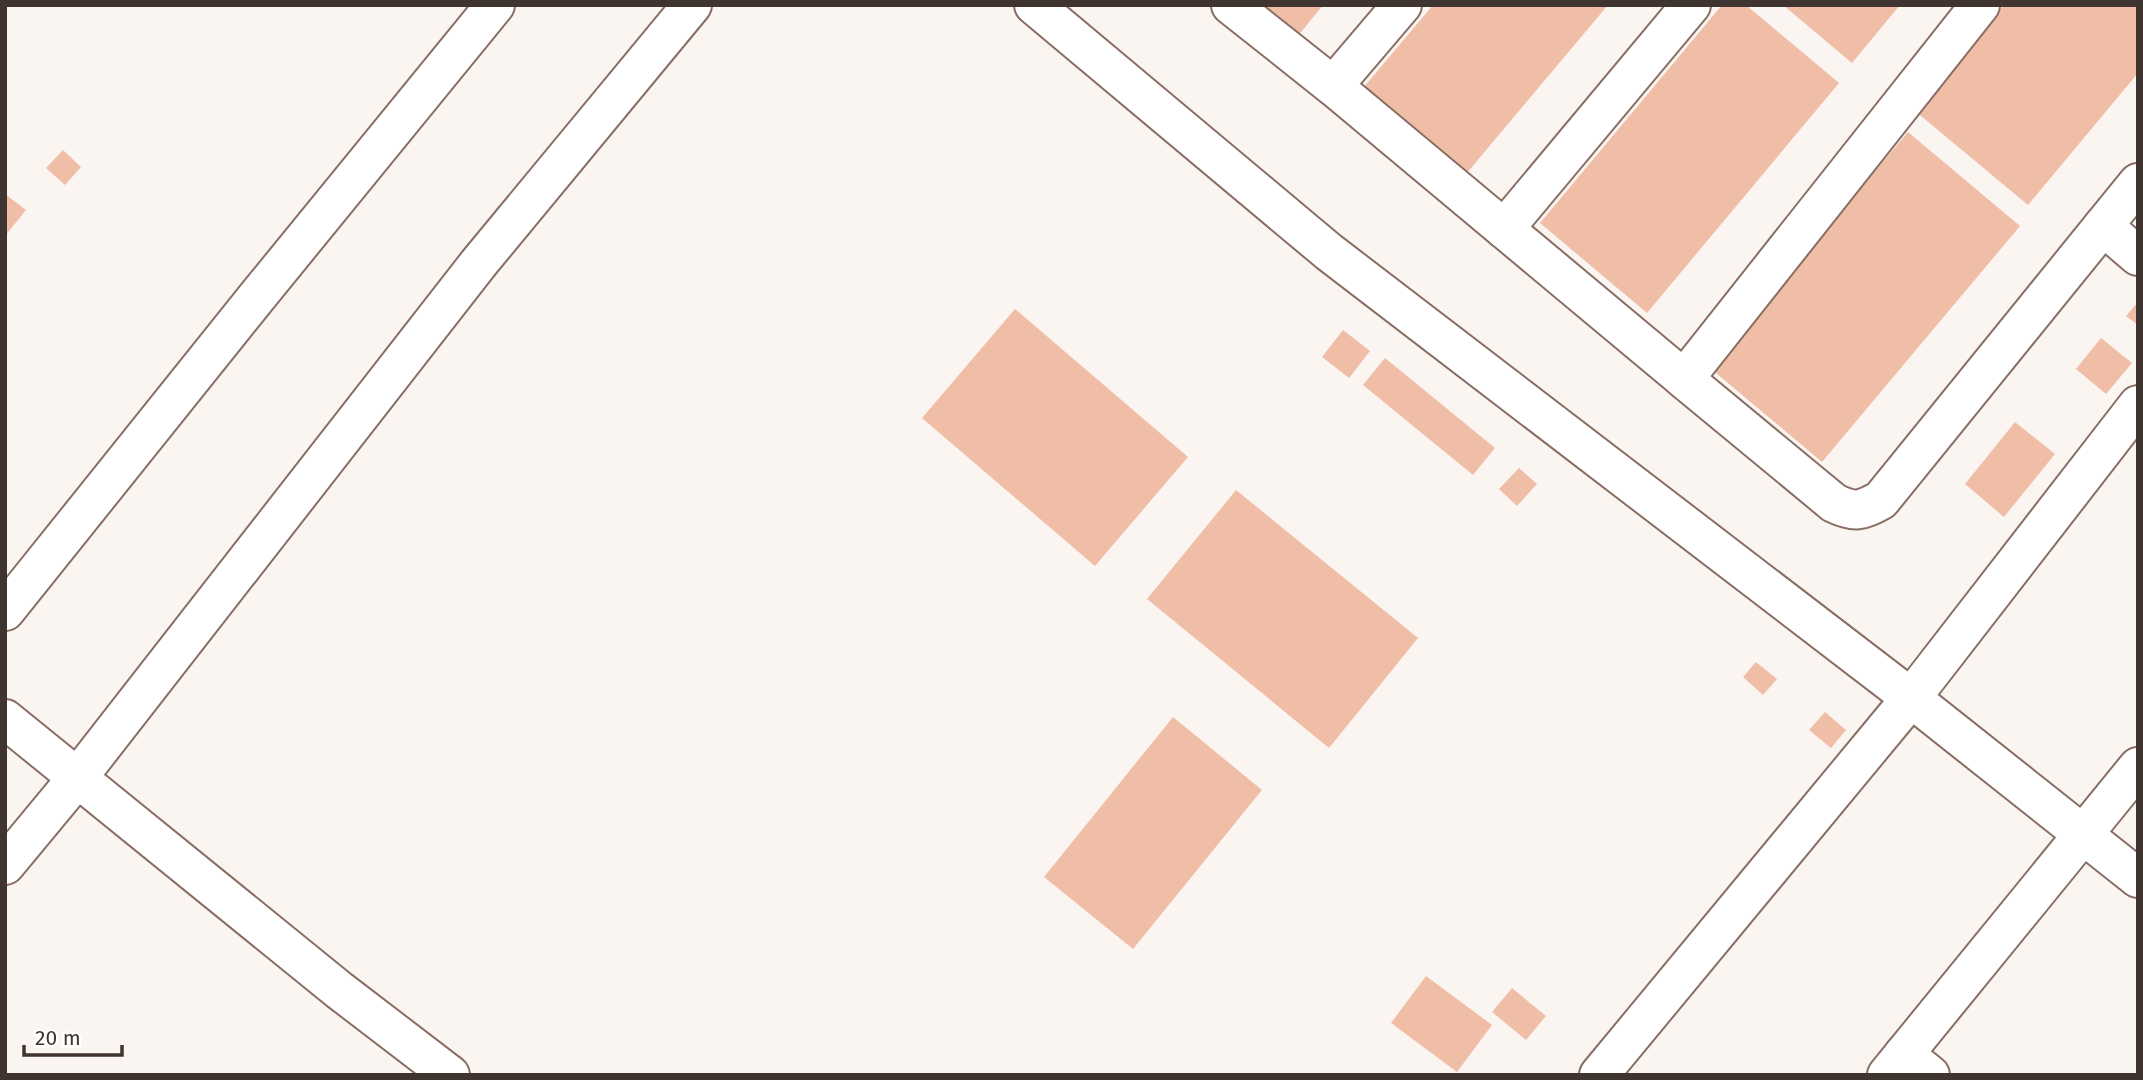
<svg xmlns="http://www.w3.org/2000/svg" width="2143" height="1080" viewBox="0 0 2143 1080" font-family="'Fira Sans',sans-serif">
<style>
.building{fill:#f0bea7}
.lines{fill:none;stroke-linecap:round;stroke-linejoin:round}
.minor-casing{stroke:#886e63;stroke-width:42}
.minor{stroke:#fff;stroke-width:38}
</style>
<rect width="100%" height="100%" fill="#fbf5f2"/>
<g class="building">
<path d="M1248 5H1323L1293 42Z"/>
<path d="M1433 5H1608L1466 174 1363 88Z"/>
<path d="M1722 5H1746L1839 83 1647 313 1540 223Z"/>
<path d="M1783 5H1900L1852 63Z"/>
<path d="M2004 5H2138V73L2028 205 1915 111Z"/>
<path d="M1908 132 2020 226 1822 462 1710 368Z"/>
<path d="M63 150 81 167 65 185 46 168Z"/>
<path d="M5 194 26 210 5 236Z"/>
<path d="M2138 302V325L2126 316Z"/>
<path d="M1015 309 1188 457 1095 566 922 418Z"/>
<path d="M1343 330 1370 351 1349 378 1322 357Z"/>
<path d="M2101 338 2132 363 2106 394 2076 369Z"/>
<path d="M1385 358 1495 448 1473 475 1363 385Z"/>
<path d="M2015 422 2055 454 2004 517 1965 484Z"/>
<path d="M1519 468 1537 484 1517 506 1499 489Z"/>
<path d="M1236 490 1418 638 1329 748 1147 599Z"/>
<path d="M1756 662 1777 679 1763 695 1743 677Z"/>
<path d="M1825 712 1846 730 1831 748 1809 730Z"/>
<path d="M1173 717 1262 790 1133 949 1044 877Z"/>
<path d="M1426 976 1492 1025 1457 1072 1391 1023Z"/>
<path d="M1512 988 1546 1016 1526 1040 1492 1012Z"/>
</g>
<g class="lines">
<g class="minor-casing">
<g id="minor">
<path d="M1034 5 1329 252 1911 698 2138 878"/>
<path d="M1231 5 1333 86 1402 5"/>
<path d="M1333 86 1684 379 1980 5"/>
<path d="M2103 226 2138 183"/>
<path d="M1504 229 1691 5"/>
<path d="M1684 379 1834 503C1855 513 1861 511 1881 500L2103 226 2138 256"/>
<path d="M5 611 260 293 495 5"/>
<path d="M5 719 339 990 450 1075"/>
<path d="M5 865 78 777 478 264 692 5"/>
<path d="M1904 1054 1930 1075"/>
<path d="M1599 1075 1911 698 2138 405"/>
<path d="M1887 1075 2138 767"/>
</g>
</g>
<use href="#minor" class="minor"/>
</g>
<rect width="2143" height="1080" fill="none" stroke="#3f342f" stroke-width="14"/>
<path d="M24 1045v10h98v-10" fill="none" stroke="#3f342f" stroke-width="3.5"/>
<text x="35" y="1045" font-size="21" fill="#3f342f" stroke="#ffffff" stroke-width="5" paint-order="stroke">20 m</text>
</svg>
